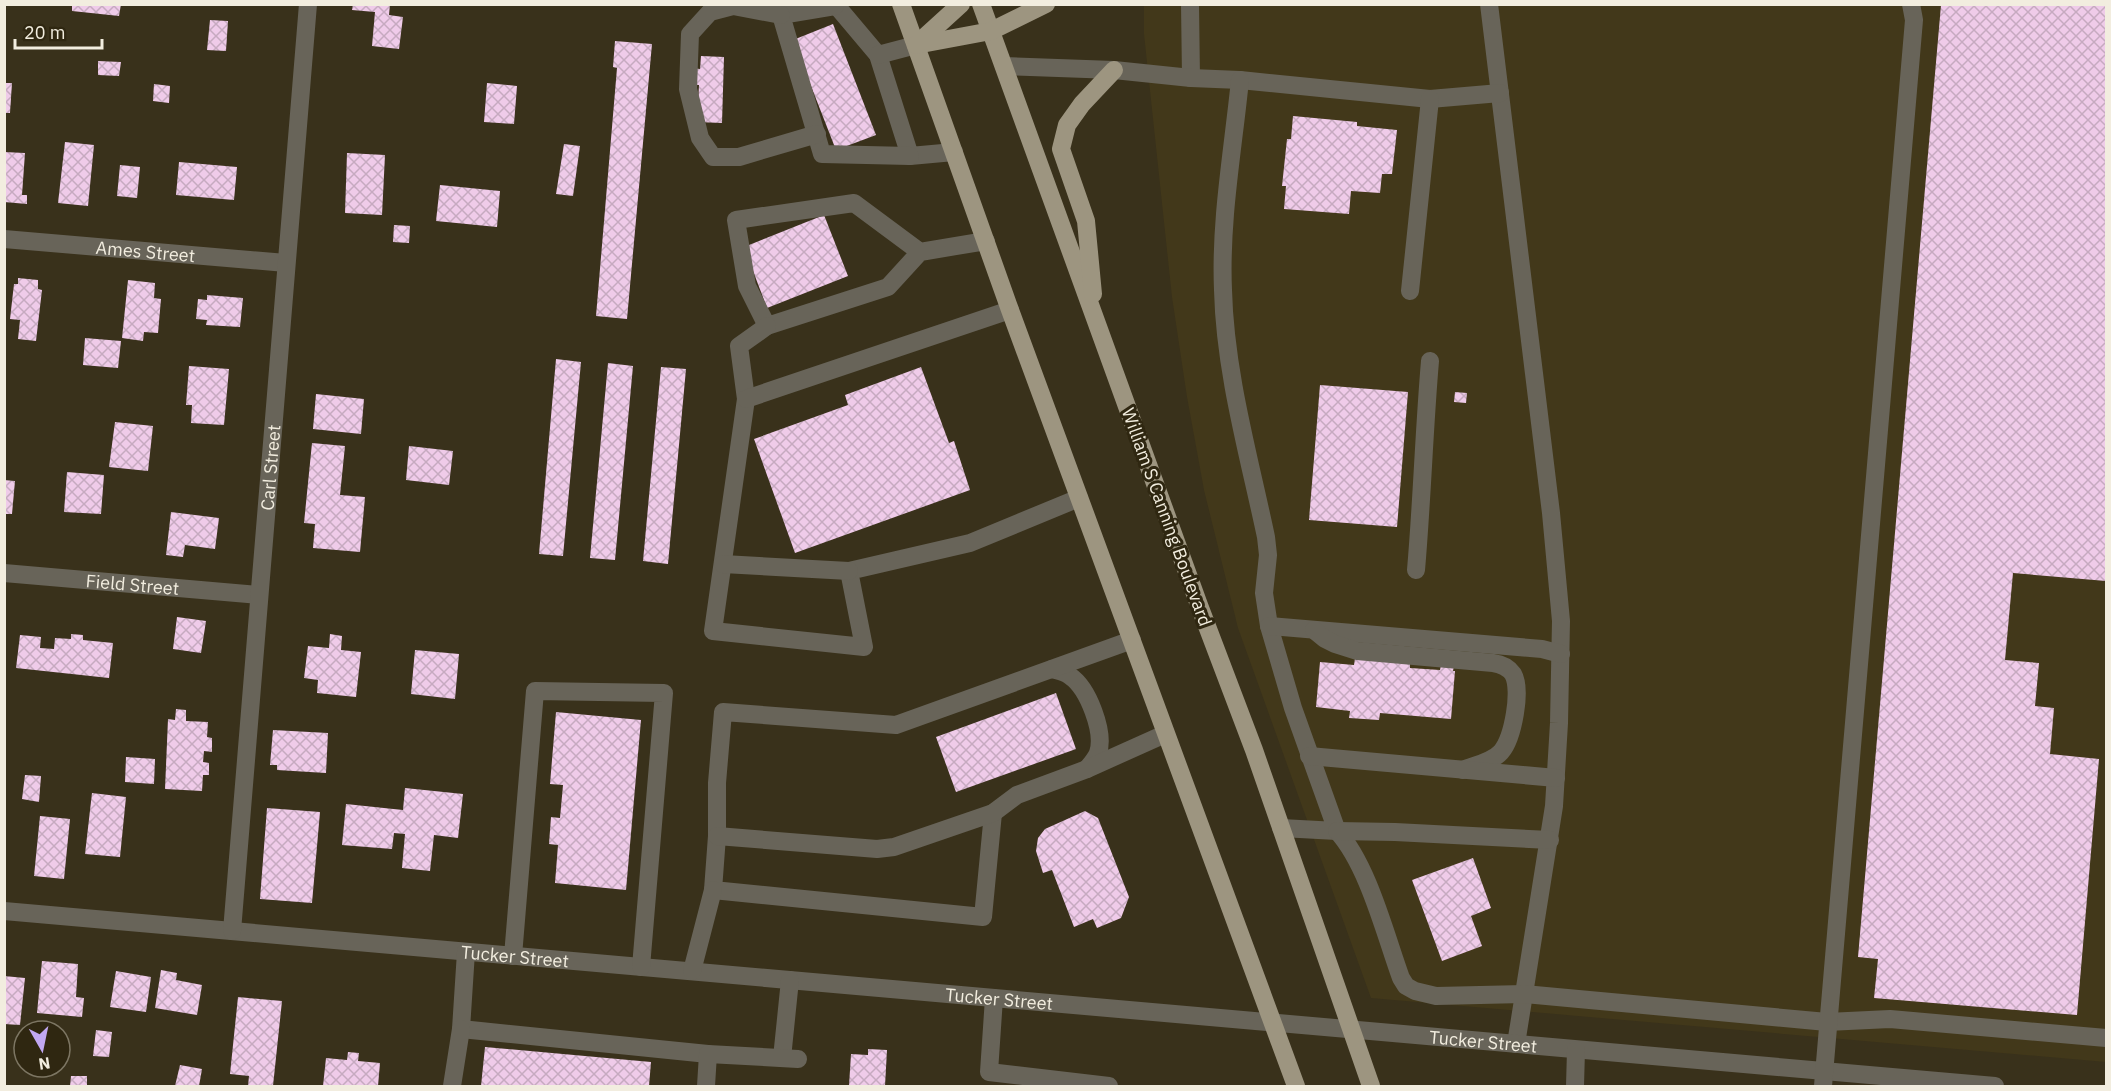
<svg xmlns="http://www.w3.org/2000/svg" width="2111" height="1091" viewBox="0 0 2111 1091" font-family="'IBM Plex Sans',sans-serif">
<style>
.built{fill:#42381a}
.building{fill:url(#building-cross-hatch)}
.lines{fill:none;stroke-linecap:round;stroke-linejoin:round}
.minor{stroke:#686459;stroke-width:18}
.major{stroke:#9d9580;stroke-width:18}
.labels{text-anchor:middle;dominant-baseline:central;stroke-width:6;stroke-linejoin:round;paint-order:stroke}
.street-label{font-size:18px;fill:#f2eddf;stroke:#2f2711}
</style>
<defs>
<pattern id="building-cross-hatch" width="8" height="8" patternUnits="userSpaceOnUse" patternTransform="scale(1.5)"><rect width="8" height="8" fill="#efcbe9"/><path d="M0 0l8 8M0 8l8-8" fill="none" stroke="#c6aac0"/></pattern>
</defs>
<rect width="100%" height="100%" fill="#39311b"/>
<path class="built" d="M1144 4 2106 5V1062L1371 998 1238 628 1204 490 1187 397 1172 297 1144 34Z"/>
<g class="building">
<path d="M72 4H121L119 16 72 11Z"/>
<path d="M353 4H390L389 15 403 17 399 49 372 46 375 12 352 10Z"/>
<path d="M1941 5H2106V581L2013 573 2005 660 2039 663 2035 706 2054 708 2050 754 2099 759 2077 1015 1874 998 1878 959 1858 957Z"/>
<path d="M210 20 228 21 226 51 207 50Z"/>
<path d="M833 24 876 135 836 150 793 40Z"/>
<path d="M615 41 652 44 627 319 596 316 617 68 613 67Z"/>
<path d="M701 56 724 57 722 123 697 122 699 85H691L692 68 700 69Z"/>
<path d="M98 61 121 62 119 76 98 75Z"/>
<path d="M4 83H12L10 113H4Z"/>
<path d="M487 83 517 86 514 124 484 122Z"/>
<path d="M154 84 170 86 169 103 153 101Z"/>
<path d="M1293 116 1357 122V126L1397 130 1392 174H1382L1380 193 1351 191 1349 214 1284 209 1286 186H1282L1287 139H1291Z"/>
<path d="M65 142 94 145 88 206 58 203Z"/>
<path d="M564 144 580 146 573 196 556 194Z"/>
<path d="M4 152 25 153 22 195H27V204L4 202Z"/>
<path d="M347 153 385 155 382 215 345 213Z"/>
<path d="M179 162 237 167 234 200 176 195Z"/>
<path d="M120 165 140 167 137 198 117 196Z"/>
<path d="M440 185 500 191 497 227 436 221Z"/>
<path d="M824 215 848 276 767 308 744 247Z"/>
<path d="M394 225 410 226 409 243 393 242Z"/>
<path d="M18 278 38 280V289L42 290 36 341 18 339 20 320 10 319 14 284H18Z"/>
<path d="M128 280 155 283 154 298 161 299 158 333 144 332 143 341 122 338Z"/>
<path d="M207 295 243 298 240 327 206 325 207 320 196 319 198 299 207 300Z"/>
<path d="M85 338 121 341 118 368 83 365Z"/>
<path d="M556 359 581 362 563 556 539 554Z"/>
<path d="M608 363 633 366 615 560 590 558Z"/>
<path d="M189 366 229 369 224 425 191 423 192 405H186Z"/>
<path d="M661 367 686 369 668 564 643 561Z"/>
<path d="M921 367 949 443 954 441 970 490 795 553 754 439 848 405 845 395Z"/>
<path d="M1320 385 1408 392 1397 527 1309 520Z"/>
<path d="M1455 392 1467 393 1466 403 1454 402Z"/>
<path d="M316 394 364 399 361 434 313 429Z"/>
<path d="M115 422 153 426 148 471 109 467Z"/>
<path d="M312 443 345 446 340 495 365 497 360 552 313 548 315 524 304 523Z"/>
<path d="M409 446 453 451 449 485 406 480Z"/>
<path d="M67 472 104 475 101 514 64 512Z"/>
<path d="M4 480 15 481 12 514H4Z"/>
<path d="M171 512 219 518 215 549 185 545 183 557 166 555Z"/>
<path d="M177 617 206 621 201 653 173 649Z"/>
<path d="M71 634 83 635V640L113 643 109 678 16 668 20 635 41 637 40 648 54 649 55 638 71 639Z"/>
<path d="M330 634 342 636 341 650 361 652 356 697 317 693 318 680 304 678 308 646 329 648Z"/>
<path d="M415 650 459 654 455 699 411 694Z"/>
<path d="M1355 658 1410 664V668L1440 670 1441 665 1454 666 1453 671H1455L1451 719 1380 713 1379 720 1349 718 1350 711 1316 707 1320 662 1354 665Z"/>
<path d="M1056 693 1076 749 956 792 936 737Z"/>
<path d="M176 709 186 710V721L208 722 207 737 212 738V752L204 751 203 762 209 763V775H203L202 791 165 789 168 719 175 720Z"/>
<path d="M556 712 641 720 626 890 555 883 558 845 549 844 551 817 560 818 563 785 550 784Z"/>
<path d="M273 730 328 733 326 773 277 770V765H270Z"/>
<path d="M126 757 155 759 154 784 125 782Z"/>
<path d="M25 775 41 776 39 802 22 799Z"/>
<path d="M405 788 463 794 458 838 434 835 430 871 402 868 405 834 394 833 392 849 342 845 346 804 403 810Z"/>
<path d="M92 793 126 797 120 857 85 854Z"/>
<path d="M267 808 320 812 312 903 260 899Z"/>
<path d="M1085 811 1098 818 1129 897 1121 918 1097 928 1093 919 1074 927 1052 870 1043 873 1036 851 1038 838 1045 829Z"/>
<path d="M40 816 70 819 64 879 34 876Z"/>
<path d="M1473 858 1491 908 1471 916 1482 946 1442 961 1412 880Z"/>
<path d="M42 961 78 964 76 997 84 998 82 1017 37 1013Z"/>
<path d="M161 970 177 973 176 980 202 985 197 1015 155 1008Z"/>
<path d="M116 971 151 977 146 1012 110 1007Z"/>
<path d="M4 976 25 978 20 1025 4 1024Z"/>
<path d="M238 997 282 1001 273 1086H248L249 1076 230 1074Z"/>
<path d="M96 1030 112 1032 109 1057 93 1056Z"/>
<path d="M485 1047 651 1062 649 1086H481Z"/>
<path d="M868 1049 887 1050 885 1086H849L851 1054 868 1055Z"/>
<path d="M348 1052 359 1053 358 1061 380 1063 378 1086H323L326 1058 347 1060Z"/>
<path d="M180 1065 202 1069 199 1086H175Z"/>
<path d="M71 1076H87V1086H70Z"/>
</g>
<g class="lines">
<g class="minor">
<path d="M835 4 878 55 910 156 954 152"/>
<path d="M1190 4 1191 78"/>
<path d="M1489 4 1551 513 1561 621 1559 723 1554 806 1516 1044"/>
<path d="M835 6 781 15 822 154 910 156"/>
<path d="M781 15 733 6 710 12 690 34 688 89 700 138 713 157H739L817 134"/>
<path d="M878 55 916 45"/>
<path d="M1004 66 1114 70 1191 78 1240 80 1430 99 1500 93"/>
<path d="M1240 80C1233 150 1220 220 1223 290 1225 373 1249 456 1266 537L1268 555 1264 593 1269 626 1293 708 1337 831 1281 828"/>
<path id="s1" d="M4 239 286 263"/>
<path d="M920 252 854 203 736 220 747 286 767 326 888 287 920 252 986 241"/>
<path d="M1410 291 1430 99"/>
<path d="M767 326 739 346 746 399 713 631 864 647 849 571 970 543 1079 498"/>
<path d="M746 399 1010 310"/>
<path d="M723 564 849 571"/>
<path d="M1416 570C1422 501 1424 431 1430 361"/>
<path id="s2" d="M4 573 259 595"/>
<path d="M1269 626 1542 649 1561 654"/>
<path d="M1314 630 1325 639 1335 644 1357 651 1493 663C1501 664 1508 667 1513 674 1522 690 1513 738 1501 752 1492 762 1475 765 1463 770"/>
<path d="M1052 669C1058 671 1065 672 1070 676 1088 688 1105 732 1098 753 1096 758 1091 764 1087 769"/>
<path d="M1309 756 1556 778"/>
<path d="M993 813 983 917 713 890 717 836V783L723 712 896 725 1132 640"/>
<path d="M1337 831C1368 865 1385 934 1401 978L1406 986 1415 991 1436 996 1524 994 1827 1022 1890 1019 2106 1038"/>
<path d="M1337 831 1395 832 1550 840"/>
<path d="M717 836 877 849 894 847 993 813 1017 795 1087 769 1165 734"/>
<path id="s3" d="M4 911 1995 1086"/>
<path id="s4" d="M232 931 308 4"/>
<path d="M466 952 461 1029 708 1054"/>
<path d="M513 956 535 691 664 693 641 967"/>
<path d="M692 971 713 890"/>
<path d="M994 998 989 1072 1109 1086"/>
<path d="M782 1058 790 980"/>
<path d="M452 1086 461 1029"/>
<path d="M706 1086 708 1054 798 1059"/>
<path d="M1575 1086 1576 1050"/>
<path d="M1823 1086 1914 20 1911 4"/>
</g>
<g class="major">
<path d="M901 4 1010 310 1296 1086"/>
<path d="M981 4 1199 605 1254 750 1371 1086"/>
<path d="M916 45 991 31 1046 4"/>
<path d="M916 45 961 4"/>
<path d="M1093 294 1086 221 1061 149 1067 125 1082 104 1114 70"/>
</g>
</g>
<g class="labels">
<g class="street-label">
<text stroke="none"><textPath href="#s1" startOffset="142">Ames Street</textPath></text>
<text stroke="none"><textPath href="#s4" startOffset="465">Carl Street</textPath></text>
<text transform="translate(1167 517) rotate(70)">William S Canning Boulevard</text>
<text stroke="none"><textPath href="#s2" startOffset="129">Field Street</textPath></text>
<text stroke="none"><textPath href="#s3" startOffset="513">Tucker Street</textPath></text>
<text stroke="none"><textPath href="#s3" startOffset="999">Tucker Street</textPath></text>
<text stroke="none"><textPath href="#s3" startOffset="1485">Tucker Street</textPath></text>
</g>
</g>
<rect width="2111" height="1091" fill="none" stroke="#f2eddf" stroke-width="12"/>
<g transform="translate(42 1049) rotate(171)"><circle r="28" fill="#2f2711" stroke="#7d7663" stroke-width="1.5"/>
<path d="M0-4.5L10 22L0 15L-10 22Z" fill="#c1a8f3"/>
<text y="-9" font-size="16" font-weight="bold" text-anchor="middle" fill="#f2eddf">N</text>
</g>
<path d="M15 39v9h87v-9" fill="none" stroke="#f2eddf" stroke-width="3"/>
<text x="24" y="39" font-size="18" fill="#f2eddf" stroke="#2f2711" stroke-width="4.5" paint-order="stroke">20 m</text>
</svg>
